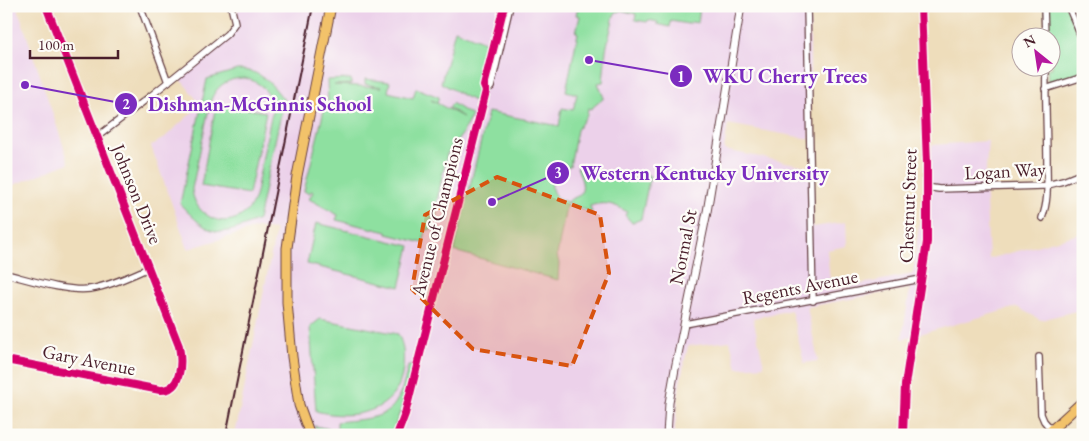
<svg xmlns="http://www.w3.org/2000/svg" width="1089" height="441" viewBox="0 0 1089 441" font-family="'EB Garamond',serif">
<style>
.built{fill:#ecd1ea}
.green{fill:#8ee0a0;stroke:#6c8066;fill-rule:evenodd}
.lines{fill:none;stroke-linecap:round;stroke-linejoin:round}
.minor-casing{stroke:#633c41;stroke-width:8}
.tertiary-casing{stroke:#633c41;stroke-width:9}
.primary-casing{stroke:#633c41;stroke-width:11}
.minor{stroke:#fff;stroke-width:5.5}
.tertiary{stroke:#fff;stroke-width:7}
.primary{stroke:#f2c26a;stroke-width:9}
.rail{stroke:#4a1f2b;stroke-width:2}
.cycleway-casing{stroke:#fdfcf7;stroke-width:11}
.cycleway{stroke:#d6006c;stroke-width:8}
.marked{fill:#d8530f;fill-opacity:0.2;stroke:#d8530f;stroke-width:4;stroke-dasharray:10 6;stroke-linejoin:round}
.labels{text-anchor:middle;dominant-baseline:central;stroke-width:4.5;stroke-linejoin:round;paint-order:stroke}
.street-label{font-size:19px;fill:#4a1f2b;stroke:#fdfcf7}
.leader{fill:none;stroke:#7b2cbf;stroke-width:2}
.callout-dot{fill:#7b2cbf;stroke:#fdfcf7;stroke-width:2}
.mark-label{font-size:15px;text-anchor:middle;font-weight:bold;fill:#fff}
.callout-label{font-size:20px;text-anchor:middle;font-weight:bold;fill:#7b2cbf;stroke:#fdfcf7;stroke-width:4.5;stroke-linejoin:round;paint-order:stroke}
</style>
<rect width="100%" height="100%" fill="#fdfcf7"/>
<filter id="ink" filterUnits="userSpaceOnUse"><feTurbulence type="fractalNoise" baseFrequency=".02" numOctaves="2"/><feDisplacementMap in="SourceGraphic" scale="10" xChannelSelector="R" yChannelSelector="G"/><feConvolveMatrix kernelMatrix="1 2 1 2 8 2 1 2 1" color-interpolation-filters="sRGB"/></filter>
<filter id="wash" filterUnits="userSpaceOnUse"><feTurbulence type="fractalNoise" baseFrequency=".0096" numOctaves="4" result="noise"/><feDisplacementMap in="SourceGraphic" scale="20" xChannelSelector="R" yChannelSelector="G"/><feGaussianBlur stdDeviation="1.12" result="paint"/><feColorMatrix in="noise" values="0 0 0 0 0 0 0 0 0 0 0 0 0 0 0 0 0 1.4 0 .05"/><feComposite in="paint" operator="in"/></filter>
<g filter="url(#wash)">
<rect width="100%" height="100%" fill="#edb"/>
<g class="built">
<path d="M6 6H17L69 163 6 188Z"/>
<path d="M236 6H810V139L728 124 724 150 811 167 813 227 846 222 847 246 827 250 831 290 913 274 919 225 932 145 988 141 985 182 989 259 1083 233V309L1041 320 1017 307 902 339 910 288 807 307 818 361 804 363 791 310 753 318 764 366 737 368 730 341 688 346 680 383 674 435H235L276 230 257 228 188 249 151 146 164 138 196 109 197 100 179 77 229 37 236 29 238 23V15Z"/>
</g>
<g class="green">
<path d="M578 6H700L698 23 692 22 688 24 671 21 670 27 657 24 658 22 648 20 647 22 635 20 636 14 620 10 619 12H616L615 15H614L606 50 603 82 598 83 604 98 593 107 592 109 588 108 587 115 577 130 570 166C550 171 543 196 567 202 570 199 574 198 578 196 587 189 580 176 577 167L600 172 599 174 602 175 603 172 617 175V179L621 180 622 177 639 180 641 172 650 176 641 219 632 223 625 215 627 212C615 204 604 201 590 206L592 213 567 202 557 255 559 263 558 280 454 251 488 112 559 126 562 108 573 110 577 94 566 91 578 33 576 32 580 16 576 15Z"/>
<path d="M1045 6H1067L1083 45V74L1051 85 1048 84 1047 68H1052V38L1046 37Z"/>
<path d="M455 30 492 45 477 103 441 83Z"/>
<path d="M237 70C260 69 271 83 284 100L258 220C218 238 211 237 180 204L207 79ZM245 78C261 82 270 92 273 108 268 129 264 151 260 172 257 183 257 196 251 206 242 220 224 225 210 217 199 211 193 201 192 189L210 103C215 86 228 78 245 78Z"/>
<path d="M351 79V84L334 85 382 87 365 84V79L390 82 388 92 413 98 416 88 439 97 437 102 431 100 463 117 449 108 452 103 472 116 463 131 464 132 447 154 436 205 437 217 432 218 433 229 426 230 423 243 387 234V232L336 220 338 215 309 199 313 192 311 191 309 194 304 191 325 106 328 105 327 80Z"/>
<path d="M216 104 266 112 249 194 201 186Z"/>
<path d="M316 223 410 246 400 287 307 264Z"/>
<path d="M320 319 398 334C404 345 404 356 403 368 399 413 352 421 316 411L310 327Z"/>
<path d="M408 366H413L404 400 392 435H319L314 426 337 430V422C386 417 397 418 408 366Z"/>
</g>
</g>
<g filter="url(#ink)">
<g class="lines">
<g class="minor-casing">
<g id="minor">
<path d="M140 6 168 82"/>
<path d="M807 6 813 301"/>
<path d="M1044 6 1045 38"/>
<path d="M1068 6 1083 41"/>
<path d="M1045 89 1083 77"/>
<path d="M486 91 491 87 510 6"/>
<path d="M97 137 148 98 227 34 235 23 231 6"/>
<path d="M926 187 939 189 1043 186 1063 181 1083 173"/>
<path d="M1042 218C1049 200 1047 182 1047 164 1047 132 1045 100 1046 68"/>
<path d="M6 274C30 280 67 292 90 289 110 286 130 276 149 268"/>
<path d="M685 324 921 279"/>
<path d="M1039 357 1041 414 1044 421 1051 429"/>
<path d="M6 360 160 390C182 391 182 362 179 346L46 6"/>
<path d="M397 435 405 414 486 91 484 86 504 6"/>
<path d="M903 435 905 385 927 242V163L921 6"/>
</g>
</g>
<g class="tertiary-casing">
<path id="tertiary" d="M667 435 669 403 675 369 707 212 741 6"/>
</g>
<g class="primary-casing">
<g id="primary">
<path d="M310 435 299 405 292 357 287 302V248L297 176 331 6"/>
<path d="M1046 435 1083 401"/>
</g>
</g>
<use href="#minor" class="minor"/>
<use href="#tertiary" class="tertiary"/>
<use href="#primary" class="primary"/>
<path class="rail" d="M226 435 313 6"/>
<g class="cycleway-casing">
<g id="cycleway">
<path d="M6 360 160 390C182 391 182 362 179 346L46 6"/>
<path d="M397 435 405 414 486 91 484 86 504 6"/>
<path d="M903 435 905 385 927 242V163L921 6"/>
</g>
</g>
<use href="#cycleway" class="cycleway"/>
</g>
</g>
<path class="marked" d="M497 177 600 215 609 273 572 366 473 349 412 289 425 215Z"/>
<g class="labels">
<g class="street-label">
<text transform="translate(1005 171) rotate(-3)">Logan Way</text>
<text transform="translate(137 194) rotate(68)">Johnson Drive</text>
<text transform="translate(908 206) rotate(-88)">Chestnut Street</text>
<text transform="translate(437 217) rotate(-76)">Avenue of Champions</text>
<text transform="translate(683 247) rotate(-79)">Normal St</text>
<text transform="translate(800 287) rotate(-11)">Regents Avenue</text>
<text transform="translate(89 360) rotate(11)">Gary Avenue</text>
</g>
</g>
<path class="leader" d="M589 60L681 76M25 85L126 104M492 202L558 173"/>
<g class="callout-dot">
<circle cx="589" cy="60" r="5"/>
<circle cx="25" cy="85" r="5"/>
<circle cx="492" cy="202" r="5"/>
<circle cx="681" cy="76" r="12"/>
<circle cx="126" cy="104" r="12"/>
<circle cx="558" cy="173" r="12"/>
</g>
<g class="mark-label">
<text x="681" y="82">1</text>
<text x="126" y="109">2</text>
<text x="558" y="178">3</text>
</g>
<g class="callout-label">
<text x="785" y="83">WKU Cherry Trees</text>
<text x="260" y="111">Dishman-McGinnis School</text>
<text x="705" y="180">Western Kentucky University</text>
</g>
<rect width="1089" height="441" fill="none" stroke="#fdfcf7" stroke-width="25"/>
<g transform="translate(1036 52) rotate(330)"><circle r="24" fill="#fdfcf7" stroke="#b5a4a5"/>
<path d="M0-4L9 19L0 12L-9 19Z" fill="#b5179e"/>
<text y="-8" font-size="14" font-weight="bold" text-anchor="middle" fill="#4a1f2b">N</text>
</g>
<path d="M30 50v8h88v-8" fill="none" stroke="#4a1f2b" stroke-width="2.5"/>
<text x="38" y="50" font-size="15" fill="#4a1f2b" stroke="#fdfcf7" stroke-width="4" paint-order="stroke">100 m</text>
</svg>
